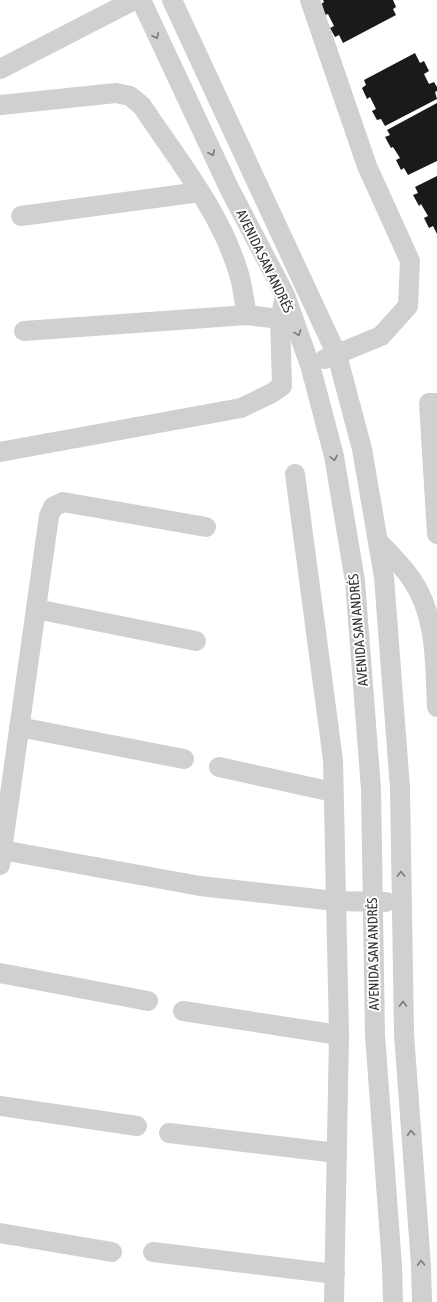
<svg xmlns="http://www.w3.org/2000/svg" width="437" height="1302" viewBox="0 0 437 1302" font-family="'Asap Condensed',sans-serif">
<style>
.building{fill:#1a1a1a}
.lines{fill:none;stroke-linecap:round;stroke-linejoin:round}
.minor{stroke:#d0d0d0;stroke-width:20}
.oneway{stroke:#7a7a7a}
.labels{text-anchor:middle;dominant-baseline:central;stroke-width:4;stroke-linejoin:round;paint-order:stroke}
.street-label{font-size:14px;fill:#333;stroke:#fff}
</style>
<rect width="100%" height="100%" fill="#fff"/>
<g class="building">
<path d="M323 0H393L396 7 393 9 396 15 343 43 339 35 335 37 330 28 334 26 328 14 325 15 320 5 324 2Z"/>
<path d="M415 53 420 63 424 61 429 71 424 74 429 84 434 82 437 87V91L435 92 437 99 385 126 381 119 377 120 372 111 376 109 370 97 367 99 362 88 366 85 364 80Z"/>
<path d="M437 103V161L408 175 404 168 401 170 396 160 400 158 393 147 391 148 385 137 390 135 387 130Z"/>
<path d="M437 176V234L433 226 429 228 424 218 428 216 421 204 419 206 413 195 418 193 415 187Z"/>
</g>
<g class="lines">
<g class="minor">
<path d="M141 0 229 188 285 295 310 365 334 456 355 581 371 789 375 1035 392 1266 393 1302"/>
<path d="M172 0 337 355 362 449 384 577 400 788 404 1034 421 1265 422 1302"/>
<path d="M310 0 367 166 410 261 408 306 381 336 325 359"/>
<path d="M0 69 134 0"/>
<path d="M1 105 116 93 130 96 142 106C177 159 221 212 239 274 243 287 244 302 247 315"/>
<path d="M21 216 200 192"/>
<path d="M24 331 247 315 280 319"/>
<path d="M437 403H429L437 534"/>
<path d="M0 452 241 408 272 393 282 386 280 319 285 297"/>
<path d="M295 474 333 760 339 1035 334 1302"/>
<path d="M378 541C389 553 403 566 412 580 437 616 435 665 437 707"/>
<path d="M36 609 196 641"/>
<path d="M19 727 184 759"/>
<path d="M219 767 333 792"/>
<path d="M2 850 200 886 335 901 386 902"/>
<path d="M0 865 49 516 53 507 63 502 206 527"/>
<path d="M0 973 148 1001"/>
<path d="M183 1011 339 1035"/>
<path d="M0 1106 137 1126"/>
<path d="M169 1133 337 1153"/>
<path d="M0 1233 112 1252"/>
<path d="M153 1252 335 1274"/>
</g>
</g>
<defs><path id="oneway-chevron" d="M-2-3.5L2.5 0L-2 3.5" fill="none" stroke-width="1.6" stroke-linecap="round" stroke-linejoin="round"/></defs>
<g class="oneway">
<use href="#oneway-chevron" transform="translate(156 36) rotate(65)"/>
<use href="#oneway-chevron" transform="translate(212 153) rotate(65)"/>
<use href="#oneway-chevron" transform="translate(298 333) rotate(70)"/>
<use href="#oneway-chevron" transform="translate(334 458) rotate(78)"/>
<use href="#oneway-chevron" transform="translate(401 874) rotate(-91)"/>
<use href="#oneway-chevron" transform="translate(403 1004) rotate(-91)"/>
<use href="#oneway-chevron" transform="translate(411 1133) rotate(-94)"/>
<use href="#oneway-chevron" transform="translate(421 1263) rotate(-93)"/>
</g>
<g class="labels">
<g class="street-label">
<text transform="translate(265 261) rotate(64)">AVENIDA SAN ANDRÉS</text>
<text transform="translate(358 630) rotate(-95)">AVENIDA SAN ANDRÉS</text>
<text transform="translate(373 954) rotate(-91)">AVENIDA SAN ANDRÉS</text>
</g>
</g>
</svg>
